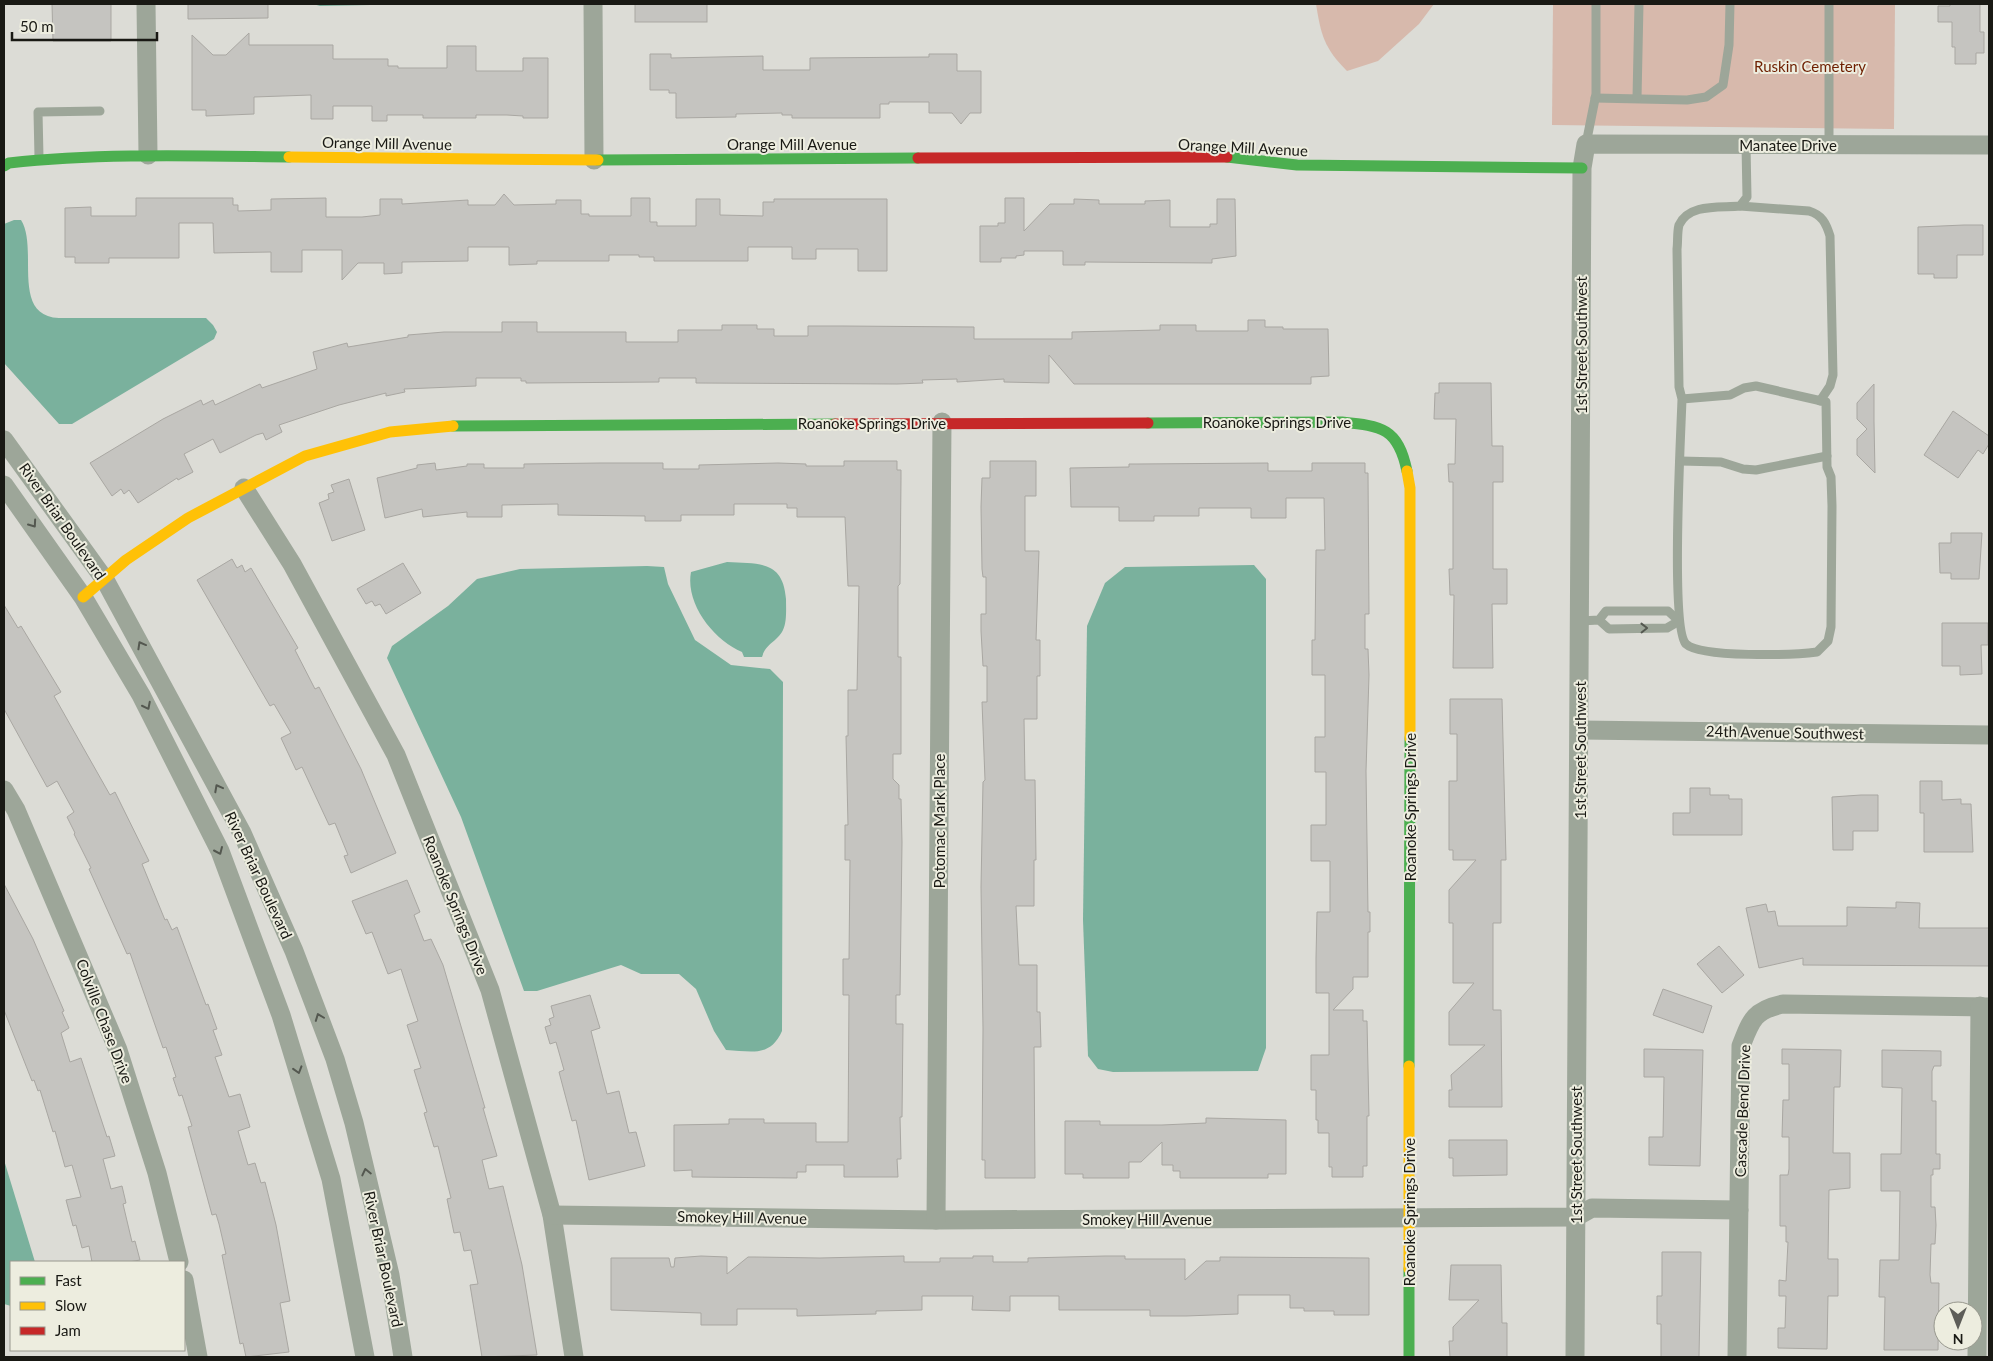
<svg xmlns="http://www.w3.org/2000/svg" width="1993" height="1361" viewBox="0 0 1993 1361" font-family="Lato,sans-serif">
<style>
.green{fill:#d7b9ac}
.water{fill:#7ab19d}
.building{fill:#c5c4c0;stroke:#a9a7a2}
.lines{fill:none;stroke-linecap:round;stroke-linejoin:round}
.lane{stroke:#9da699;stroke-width:9}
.street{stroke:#9da699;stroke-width:19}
.fast{stroke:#4caf50;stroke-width:11}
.slow{stroke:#ffc107;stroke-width:11}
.jam{stroke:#c62828;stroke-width:11}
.oneway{stroke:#545850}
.labels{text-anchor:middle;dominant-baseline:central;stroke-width:4;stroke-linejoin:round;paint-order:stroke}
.park-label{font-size:15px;fill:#6e1f00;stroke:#ededdf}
.street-label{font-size:15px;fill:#191914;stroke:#ededdf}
</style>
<rect width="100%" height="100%" fill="#dcdcd6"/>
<g class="green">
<path d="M1316 4H1434L1419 24 1378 61 1347 71C1324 48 1321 35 1316 4Z"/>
<path d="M1553 4H1895L1894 129 1552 125Z"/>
</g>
<g class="water">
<path d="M313 4H420L320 6Z"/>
<path d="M14 220H21C39 248 10 316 59 318H206L213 325 217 332 214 339 72 424H59L4 363V224Z"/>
<path d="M727 562C759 564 783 560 786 599 786 608 787 622 783 630 777 642 766 643 762 657H744L742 652C714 640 685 604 691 572Z"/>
<path d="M1254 565 1266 579V1048L1258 1071 1113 1072 1098 1069 1088 1056 1083 920 1087 626 1105 583 1125 567Z"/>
<path d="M647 566 664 567 668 584 695 640 731 665 770 669 783 682 782 1031C770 1058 751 1051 726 1050L714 1031 696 989 679 974H641L621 965 537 991H524L461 817 387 658 392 646 448 606 477 579 520 569Z"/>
<path d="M4 1160 35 1262H11V1306L4 1304Z"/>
</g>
<g class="building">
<path d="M52 4H111V41H53Z"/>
<path d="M188 4H268V18L188 19Z"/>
<rect x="635" y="4" width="72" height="18"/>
<path d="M1950 4H1980V32H1984V53H1976V64H1955V47H1952V22H1938V6H1950Z"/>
<path d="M249 33V45H333V59H388V66H398V68H447V46H476V71H523V58H548V118H523V116L507 115H476V118H423V115H387V121H372V106H333V119H311V95L254 97V114L206 116V110H192V35L213 55H226Z"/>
<path d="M650 54H671V58L763 56V70H810V58L929 57V54H957V71H981V113H970L961 124 952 113H929V102H889V104H880V118H792V115H782V113L736 114V117L676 118V93H669V90H650Z"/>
<path d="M504 194 514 205 556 204V200H581V214H589V216H631V198H650V222H657V226H696V199H720V215L763 216V202H774V199H887V271H858V249H816V259H792V247H748V261H654V257H639V255H609V261H537V264L509 265V247H468V261L402 262V273L384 274V263H358L342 280V250H302V272H271V252L214 253 213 223H179V258H109V263H75V257H65V208L91 207V216H136V198H233V205H238V211L271 210V199L326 198V217H362L380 215V199H402V204L468 200V205H495Z"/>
<path d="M1005 198H1024V231L1050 204H1074V199L1099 200V204H1145V201L1170 200V227H1210V224H1217V199H1235L1236 256 1212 259V263L1085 262V265H1063V251H1024V255L1016 256V258H1001V262H980V226H998V223H1005Z"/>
<path d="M1964 225H1983V255H1957V278H1934V274H1918V227Z"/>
<path d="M1248 320H1265V327H1283V329H1328L1329 376 1311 377V384H1074L1049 355V383L1004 382V379L957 382V379L922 380 923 383 897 384 696 383V378H659V382L526 383V381H521V378H476V386L404 389 405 392 386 396V393L339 405 279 425 282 432 266 440 263 433 256 435 220 453 213 439 184 454 193 472 178 480 177 478 138 503 129 490 124 494 121 489 112 496 90 463 163 419 201 400 203 405 213 400 215 405 260 384 262 388 317 369 313 352 347 343 348 347 408 337V335L444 332H502V322H537V332H626V342H678V330H722V325H757V329H774V336H808V326H843L974 327V339H1072V332L1160 330V325H1196V331H1248Z"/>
<path d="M1439 383H1491L1492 446H1503V482H1493V569H1507V604H1492L1493 668H1453L1454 595H1450L1449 569H1453V482H1449L1448 464H1455L1456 419H1434L1435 393H1439Z"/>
<path d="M1874 384V422L1875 473 1857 455V439L1867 429 1857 419V403Z"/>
<path d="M1953 411 1989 436V444L1983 454 1978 450 1958 478 1924 455Z"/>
<path d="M844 461H897V470H901V478L900 584 898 586V657H901V754H893V779L899 785V799H901L902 842 900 995H896V1024H903L902 1117H900L901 1159H897L898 1177H844V1165H806V1172H797V1178L692 1177V1170L674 1171V1125L729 1124V1119H764V1123H816V1142H848L849 995H843V959H849L850 860H845V825H848L846 736H848V690H857L859 586H848L845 517H797V508H787V504H734V515H681V521H645V516L558 515V504L502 505V517H467V512L423 517 422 509 385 518 377 478 417 468V465L435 463 436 470 467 466V464H484V468H524V464L600 463H663V469H699V465L778 463 806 464V466H844Z"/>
<path d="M990 461H1036V496H1025V551H1039L1036 640H1040V676H1037V719H1024L1025 780H1035L1036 860H1034V906H1016L1019 965H1037V1012H1040L1041 1047H1034L1035 1178H985V1160H982L983 1029 981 887 983 782 985 780 982 702H987V666H983L981 631V614H986V577H983L982 569 981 507 982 478H990Z"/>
<path d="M1268 463V471H1312V463H1365V473H1368L1369 614H1365V649H1368L1369 675 1366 771 1368 912H1370V932H1368V977H1353V989L1333 1010H1363V1021H1367L1369 1116H1367V1166H1363V1177H1332V1167H1329V1133H1318V1120H1316V1090H1311V1055H1329V993H1316V958L1317 912H1330V861H1311V825H1326V772H1315V737H1325V675H1312V640H1315L1316 550H1325L1324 498H1286V518H1251V508H1199V516H1154V521H1119V507H1071L1070 468 1129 467V464H1137Z"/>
<path d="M349 479 365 530 332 541 319 503 329 499 328 494 334 492 331 485Z"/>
<path d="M1951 533H1982L1979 579H1951V573H1940L1939 543H1951Z"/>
<path d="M232 559 237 568 242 565 245 572 251 568 298 648 295 650 315 689 319 687 361 769 396 853 351 873 344 856 348 855 335 823 329 825 302 767 296 770 281 738 291 733 274 704 270 706 197 580Z"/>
<path d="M403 563 421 593 386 614 380 604 375 606 372 601 366 604 357 589Z"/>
<path d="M4 605 18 628 21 626 61 692 54 696 110 795 115 792 149 861 142 864 165 920 167 919 172 930 177 927 206 1005 208 1004 217 1029 213 1030 222 1055 215 1057 229 1097 240 1094 250 1127 238 1131 248 1165 255 1163 261 1183 265 1182 276 1225 290 1301 280 1303 289 1352 246 1357 243 1343 240 1344 222 1255 226 1254 219 1224 216 1214 212 1215 188 1127 192 1126 182 1095 179 1096 173 1078 176 1077 166 1047 163 1048 130 953 127 954 89 869 91 868 74 834 75 833 67 817 74 812 57 781 47 787 4 709Z"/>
<path d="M1942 623H1988V645H1981L1982 674 1960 675V666H1942Z"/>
<path d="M1450 699H1502L1506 860H1501V923H1493V1010H1501L1502 1107H1449V1090H1452L1451 1075 1485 1045H1449V1012L1474 983H1453V923H1449V890L1476 860H1453V850H1449V781H1457V734H1450Z"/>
<path d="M1920 781H1942V800L1961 799V804H1971L1973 852H1924V813H1920Z"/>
<path d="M1690 788H1710V795H1729V799H1742V835H1673V813H1690Z"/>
<path d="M1861 795H1878V831H1853V850H1833L1832 797Z"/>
<path d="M407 880 420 912 414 915 424 941 431 939 443 965 485 1108H483L497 1156 482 1160 489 1189 503 1186 522 1265 537 1355 482 1357 470 1285 478 1284 471 1250 464 1251 460 1232 454 1233 447 1199 451 1198 438 1146 434 1147 424 1113 427 1112 414 1070 421 1068 407 1025 418 1021 401 969 388 974 372 932 366 934 352 901Z"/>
<path d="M4 884 33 939 64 1011 62 1012 69 1028 61 1033 70 1062 81 1058 107 1137 109 1136 115 1156 103 1159 111 1189 122 1186 126 1203 123 1204 132 1242 135 1241 140 1260 129 1262H92L89 1246 82 1248 76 1225 73 1226 66 1200 81 1197 72 1165 65 1167 55 1131 53 1132 40 1090 38 1091 34 1080 32 1081 4 1010Z"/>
<path d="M1896 902 1920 903 1919 928H1989V966L1803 965V958L1759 968 1746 908 1766 904 1768 912 1775 911 1778 926H1847V907L1896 908Z"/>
<path d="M1719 946 1744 975 1722 993 1697 964Z"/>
<path d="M1663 989 1712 1006 1703 1033 1653 1015Z"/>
<path d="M590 995 600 1028 591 1031 607 1094 619 1091 629 1133 636 1132 645 1166 589 1180 576 1120 572 1121 559 1072 564 1070 556 1042 550 1044 545 1027 551 1025 549 1019 554 1017 551 1006Z"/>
<path d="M1644 1049 1703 1050 1700 1166 1649 1165V1137H1663L1664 1077H1644Z"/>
<path d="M1782 1049 1841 1050 1840 1087H1834L1833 1153H1850V1188L1829 1190 1828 1259H1838V1296H1828L1827 1349 1778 1348V1328H1785L1786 1296H1779V1280L1786 1281 1788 1242H1786V1226H1780V1175H1788L1789 1169V1137H1782L1783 1100H1789V1064H1782Z"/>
<path d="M1882 1050 1941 1051V1066H1934L1932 1071V1101H1936V1154H1940V1169H1933V1175H1931V1207H1935L1936 1225 1935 1244H1931L1930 1275 1931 1283H1939L1938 1350H1884L1885 1297H1879L1880 1260H1899L1900 1191H1881V1154H1901L1902 1088 1882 1087Z"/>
<path d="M1206 1118 1286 1120V1174H1268V1178H1180V1171H1173V1165H1162V1142L1141 1162H1129V1178H1083V1174H1065V1121H1100V1125H1162L1206 1123Z"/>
<path d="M1449 1140H1507V1175L1453 1176V1158H1449Z"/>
<path d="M1662 1252H1701L1699 1357H1661V1324H1657V1296H1662Z"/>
<path d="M701 1256 727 1257V1274L748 1257H755L820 1258 904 1256V1262H940V1258H973V1256H993V1262H1028V1258L1105 1256H1125V1259H1185V1280L1206 1261H1220V1257L1369 1258V1315H1334V1311H1304V1308H1290V1295H1238V1314L1186 1316H1150V1310H1059V1296H1010V1311L972 1310 973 1296H922V1310L876 1311V1314L797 1316V1309H737V1325H701V1313L611 1310V1258H669L671 1267H674L675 1258Z"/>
<path d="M1451 1265H1501L1502 1323H1507V1357H1450L1449 1341H1453V1327L1479 1300H1449Z"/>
</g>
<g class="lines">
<g class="lane">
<path d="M1829 4V145"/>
<path d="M1595 98 1687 100 1706 97 1723 85 1729 45 1730 4"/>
<path d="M1637 98 1639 4"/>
<path d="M1586 144 1596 94V4"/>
<path d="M39 157 38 112 100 111"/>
<path d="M1740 206 1809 211C1822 215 1826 223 1830 236L1833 375 1830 386 1820 401"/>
<path d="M1682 399C1681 433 1670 628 1686 644 1701 658 1794 655 1817 652L1828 641 1831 627 1832 506 1831 477 1827 467 1826 402 1756 386 1744 388 1730 395 1682 399 1679 387 1677 249C1678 242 1677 232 1679 225 1689 203 1720 208 1740 206L1747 197 1746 145"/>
<path d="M1680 461 1721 462 1743 469 1756 470 1827 456"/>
<path d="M1580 621 1599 620 1609 629 1667 628 1679 621 1668 611H1606L1599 620"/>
</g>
<g class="street">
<path d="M146 4 148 155"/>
<path d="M593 4 594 160"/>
<path d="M4 440 105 580 242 833 294 951 335 1059 354 1123 390 1275 403 1357"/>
<path d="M4 485 83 597 141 695 220 851 281 1015 331 1179 365 1357"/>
<path d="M244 488 292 564 396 755 490 990 552 1215 574 1357"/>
<path d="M1580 730 1989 735"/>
<path d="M4 790 16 810 118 1050 157 1173 179 1262"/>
<path d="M552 1215 936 1220 1576 1217 1592 1208 1739 1210"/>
<path d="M936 1220 942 422"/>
<path d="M184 1280 198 1357"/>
<path d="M1575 1357 1582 168 1586 144 1989 145"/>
<path d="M1737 1357 1741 1046C1751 1020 1754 1010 1783 1004L1989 1007"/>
<path d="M1977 1357 1980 1006"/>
</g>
<g class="fast">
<path d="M1227 157 1297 165 1582 168"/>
<path d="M598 160 918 158"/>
<path d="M4 166 9 163C102 153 196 156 289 157"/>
<path d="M1148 423 1342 422C1382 426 1398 428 1407 471"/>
<path d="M453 426 835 424"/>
<path d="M1409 1066 1410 738"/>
<path d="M1409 1357V1269"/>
</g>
<g class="slow">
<path d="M289 157 598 160"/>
<path d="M1407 471 1410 488V738"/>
<path d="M83 597 126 560 188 518 305 456 390 432 453 426"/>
<path d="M1409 1269V1066"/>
</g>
<g class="jam">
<path d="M918 158 1227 157"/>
<path d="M835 424 1148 423"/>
</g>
</g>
<defs><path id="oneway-chevron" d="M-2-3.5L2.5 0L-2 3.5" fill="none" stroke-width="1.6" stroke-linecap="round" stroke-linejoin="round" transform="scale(1.25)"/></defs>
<g class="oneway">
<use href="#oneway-chevron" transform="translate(33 524) rotate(55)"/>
<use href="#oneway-chevron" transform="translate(1644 628) rotate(-1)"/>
<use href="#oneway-chevron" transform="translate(141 645) rotate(-119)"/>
<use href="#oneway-chevron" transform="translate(147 706) rotate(63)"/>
<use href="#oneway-chevron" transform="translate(218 788) rotate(-118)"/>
<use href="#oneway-chevron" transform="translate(219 851) rotate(66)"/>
<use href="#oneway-chevron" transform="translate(319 1017) rotate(-111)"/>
<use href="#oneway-chevron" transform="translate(298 1070) rotate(73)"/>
<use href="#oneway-chevron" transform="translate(366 1172) rotate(-103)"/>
</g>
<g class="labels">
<g class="park-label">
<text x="1810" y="66">Ruskin Cemetery</text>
</g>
<g class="street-label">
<text transform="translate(387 143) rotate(1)">Orange Mill Avenue</text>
<text x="792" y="144">Orange Mill Avenue</text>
<text x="1788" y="145">Manatee Drive</text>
<text transform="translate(1243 147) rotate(3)">Orange Mill Avenue</text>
<text transform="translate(1581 345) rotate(-90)">1st Street Southwest</text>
<text x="1277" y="422">Roanoke Springs Drive</text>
<text x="872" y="423">Roanoke Springs Drive</text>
<text transform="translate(63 521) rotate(55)">River Briar Boulevard</text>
<text transform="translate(1785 732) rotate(1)">24th Avenue Southwest</text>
<text transform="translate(1580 750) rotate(-90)">1st Street Southwest</text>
<text transform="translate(1410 807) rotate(-90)">Roanoke Springs Drive</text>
<text transform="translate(939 821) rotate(-90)">Potomac Mark Place</text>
<text transform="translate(259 875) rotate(65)">River Briar Boulevard</text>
<text transform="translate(456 905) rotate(68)">Roanoke Springs Drive</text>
<text transform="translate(105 1021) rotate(69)">Colville Chase Drive</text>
<text transform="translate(1742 1111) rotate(-88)">Cascade Bend Drive</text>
<text transform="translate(1576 1155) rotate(-90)">1st Street Southwest</text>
<text transform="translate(1409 1212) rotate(-90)">Roanoke Springs Drive</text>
<text transform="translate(742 1217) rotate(1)">Smokey Hill Avenue</text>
<text x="1147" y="1219">Smokey Hill Avenue</text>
<text transform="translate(384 1259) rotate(78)">River Briar Boulevard</text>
</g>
</g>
<rect width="1993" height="1361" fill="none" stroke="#191914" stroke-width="10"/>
<rect x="10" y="1261" width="175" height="90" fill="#ededdf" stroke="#98988e"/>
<rect x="20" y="1277" width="25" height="8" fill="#4caf50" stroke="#98988e"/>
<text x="55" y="1286" font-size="15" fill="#191914">Fast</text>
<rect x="20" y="1302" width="25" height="8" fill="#ffc107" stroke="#98988e"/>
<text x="55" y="1311" font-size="15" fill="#191914">Slow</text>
<rect x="20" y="1327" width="25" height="8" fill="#c62828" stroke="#98988e"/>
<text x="55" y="1336" font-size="15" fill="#191914">Jam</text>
<g transform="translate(1958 1326) rotate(180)"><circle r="24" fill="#ededdf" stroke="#98988e"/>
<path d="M0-4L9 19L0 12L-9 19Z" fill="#5d5d58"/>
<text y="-8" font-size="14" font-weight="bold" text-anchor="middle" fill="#191914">N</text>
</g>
<path d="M12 32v8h145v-8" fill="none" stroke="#191914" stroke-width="2.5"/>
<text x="20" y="32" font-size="15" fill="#191914" stroke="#ededdf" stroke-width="4" paint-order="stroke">50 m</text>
</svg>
